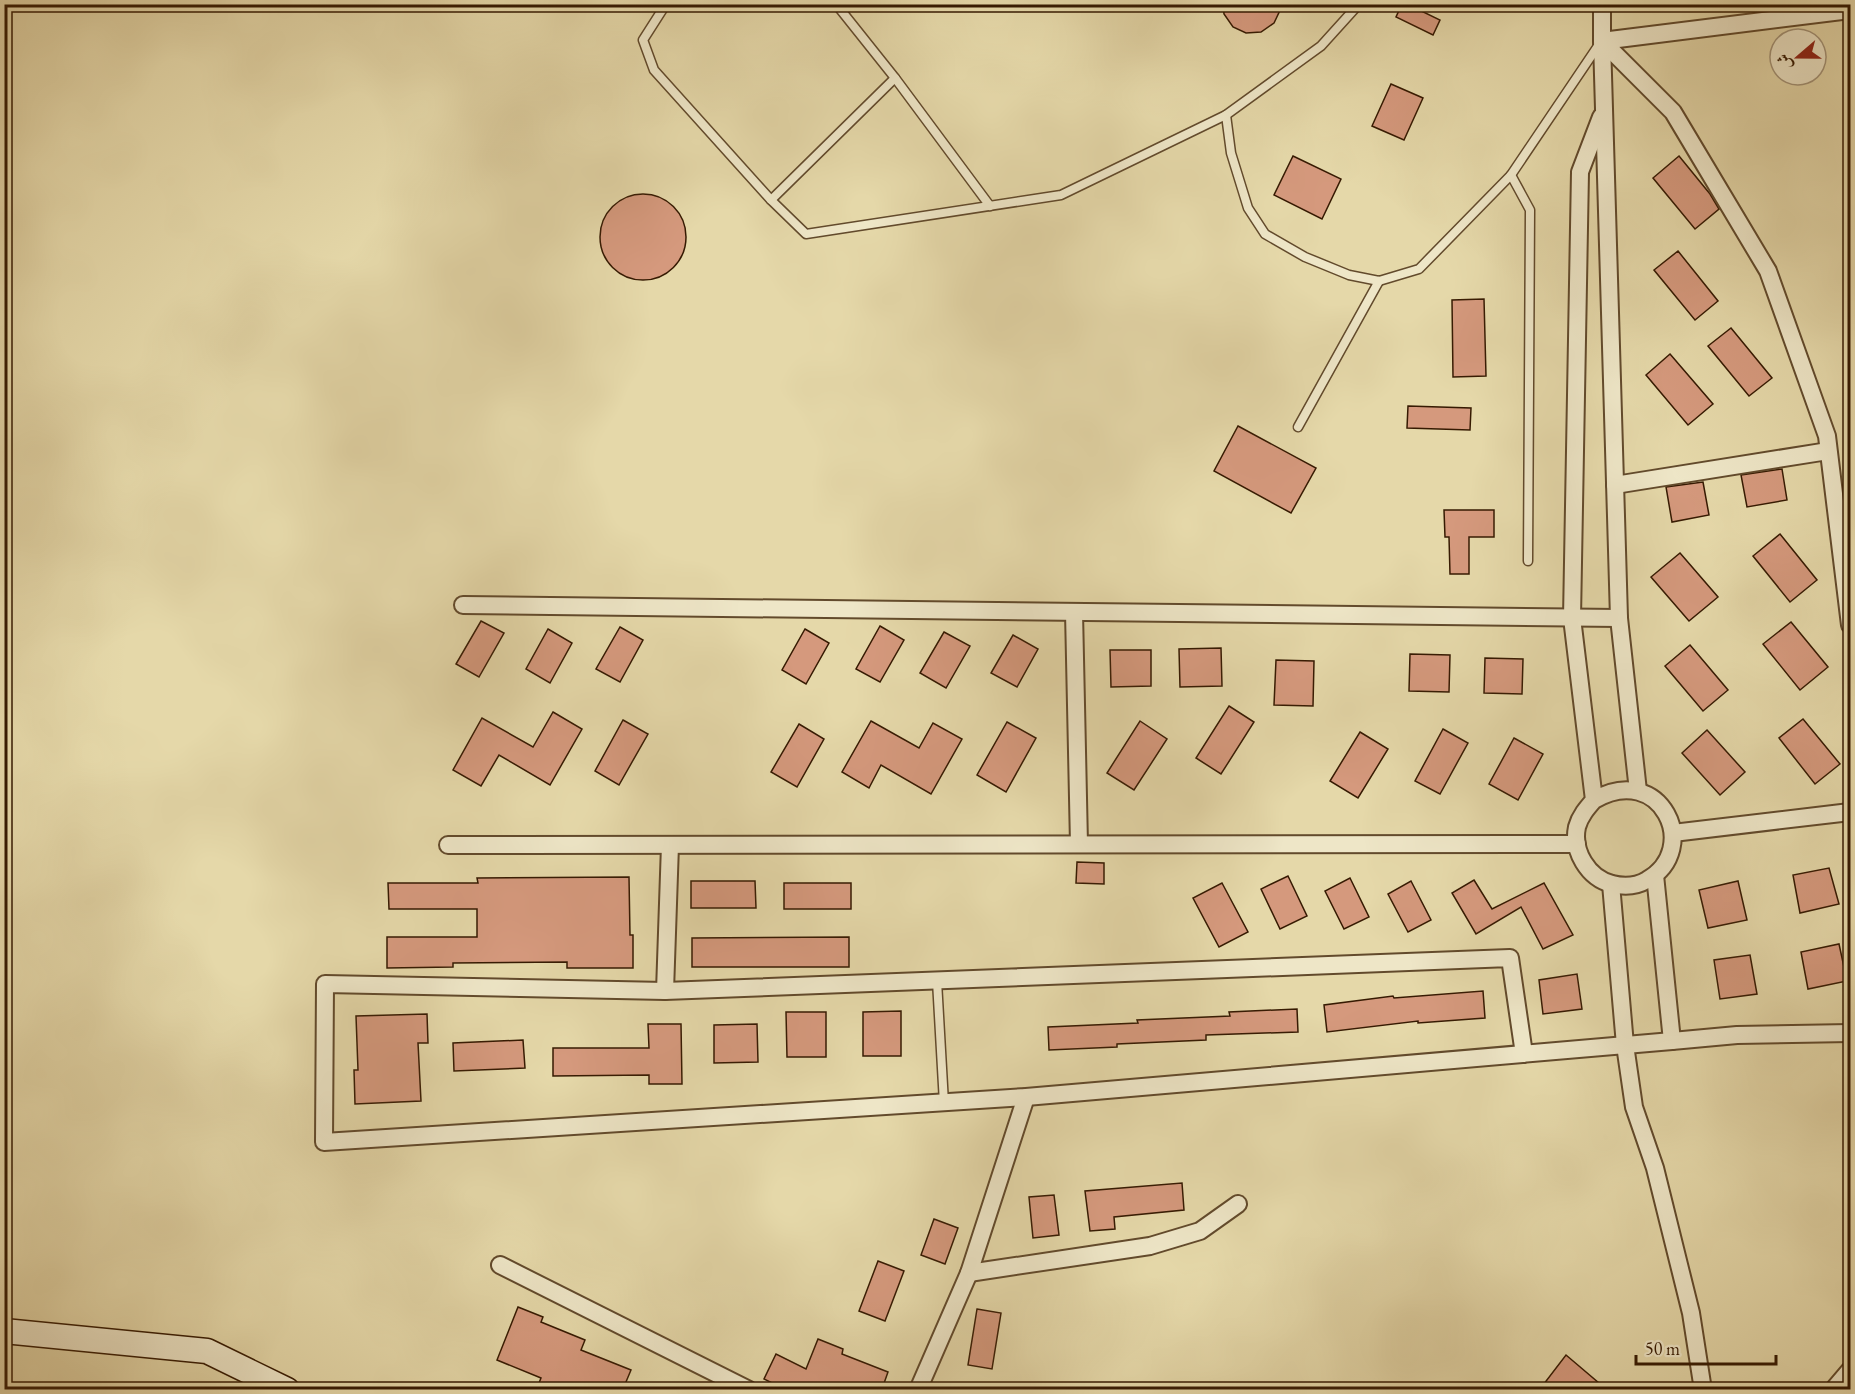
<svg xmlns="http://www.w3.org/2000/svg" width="1855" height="1394" viewBox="0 0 1855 1394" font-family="'EB Garamond',Amiri,serif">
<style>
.building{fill:#d5997d;stroke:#361a02;stroke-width:1.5}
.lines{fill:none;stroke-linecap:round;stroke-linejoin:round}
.lane-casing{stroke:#624a2c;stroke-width:11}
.street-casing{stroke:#624a2c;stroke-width:20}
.secondary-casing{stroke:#361a02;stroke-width:27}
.lane{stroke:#eee6c7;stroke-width:8}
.street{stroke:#eee6c7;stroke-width:16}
.secondary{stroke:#eee6c7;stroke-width:24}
</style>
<rect width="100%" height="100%" fill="#e5d8a9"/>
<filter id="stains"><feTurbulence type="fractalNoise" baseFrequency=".00333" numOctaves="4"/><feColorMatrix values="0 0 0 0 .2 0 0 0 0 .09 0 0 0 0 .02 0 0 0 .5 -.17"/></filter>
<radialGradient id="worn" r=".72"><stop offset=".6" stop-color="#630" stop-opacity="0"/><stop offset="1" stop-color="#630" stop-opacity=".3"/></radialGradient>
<g class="building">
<path d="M1223 4H1283L1274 23 1261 32 1246 33 1233 27 1224 14Z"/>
<path d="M1402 4H1407L1440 20 1433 35 1396 17Z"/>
<path d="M1391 84 1423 98 1404 140 1372 126Z"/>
<path d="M1293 156 1341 179 1322 219 1274 195Z"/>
<path d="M1679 156 1710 194 1719 209 1695 229 1653 178Z"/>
<circle cx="643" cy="237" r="43"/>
<path d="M1678 251 1718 301 1695 320 1654 270Z"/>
<path d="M1484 299 1486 376 1453 377 1452 300Z"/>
<path d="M1731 328 1772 378 1749 396 1708 346Z"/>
<path d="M1670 354 1713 404 1688 425 1646 375Z"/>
<path d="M1408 406 1471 408 1470 430 1407 428Z"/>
<path d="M1238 426 1316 468 1291 513 1214 471Z"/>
<path d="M1782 469 1787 500 1747 507 1741 475Z"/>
<path d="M1703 482 1709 515 1672 522 1666 487Z"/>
<path d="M1444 510H1494V537H1469V574H1450L1449 537H1445Z"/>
<path d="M1780 534 1817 580 1790 602 1753 556Z"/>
<path d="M1680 553 1718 597 1689 621 1651 577Z"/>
<path d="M481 621 504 633 479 677 456 664Z"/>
<path d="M1791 622 1828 667 1800 690 1763 644Z"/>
<path d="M880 626 904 640 880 682 856 669Z"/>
<path d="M620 627 643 640 620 682 596 669Z"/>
<path d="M548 629 572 643 550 683 526 669Z"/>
<path d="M805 629 829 643 806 684 782 670Z"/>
<path d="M944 632 970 646 946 688 920 673Z"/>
<path d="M1013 635 1038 649 1017 687 991 673Z"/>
<path d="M1690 645 1728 690 1703 711 1665 666Z"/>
<path d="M1221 648 1222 686 1180 687 1179 649Z"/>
<path d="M1110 650H1151V686L1111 687Z"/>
<path d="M1410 654 1450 655 1449 692 1409 691Z"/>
<path d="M1485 658 1523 659 1522 694 1484 693Z"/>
<path d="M1276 660 1314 661 1313 706 1274 705Z"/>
<path d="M1229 706 1254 722 1221 774 1196 758Z"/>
<path d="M553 712 582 729 550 785 499 755 481 786 453 770 482 718 533 747Z"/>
<path d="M1803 719 1840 764 1815 784 1779 738Z"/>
<path d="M623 720 648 734 619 785 595 771Z"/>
<path d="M871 721 919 748 933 723 962 739 931 794 881 765 869 788 842 772Z"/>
<path d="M1140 721 1167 739 1134 790 1107 773Z"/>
<path d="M1007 722 1036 738 1006 792 977 775Z"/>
<path d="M799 724 824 739 797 787 771 772Z"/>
<path d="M1443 729 1468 743 1440 794 1415 781Z"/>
<path d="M1707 730 1745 772 1720 795 1682 753Z"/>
<path d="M1360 732 1388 749 1358 798 1330 781Z"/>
<path d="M1514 738 1543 754 1518 800 1489 784Z"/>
<path d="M1077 862 1104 863V884L1076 883Z"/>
<path d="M1829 868 1839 904 1800 913 1793 875Z"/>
<path d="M1288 876 1307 916 1280 929 1261 889Z"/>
<path d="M629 877 630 935H633V968H567V962L453 963V967L387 968V937H477V909H389L388 883H478L477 878Z"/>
<path d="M1350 878 1369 917 1344 929 1325 891Z"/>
<path d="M1474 880 1492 909 1544 883 1573 935 1543 949 1521 907 1476 934 1452 893Z"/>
<path d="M691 881H755L756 908H691Z"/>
<path d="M1411 881 1431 920 1408 932 1388 894Z"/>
<path d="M1738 881 1747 920 1708 928 1699 890Z"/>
<rect x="784" y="883" width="67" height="26"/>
<path d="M1222 883 1248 932 1219 947 1193 898Z"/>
<path d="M849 937V967H692V938Z"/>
<path d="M1839 944 1847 981 1808 989 1801 952Z"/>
<path d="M1750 955 1757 994 1720 999 1714 960Z"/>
<path d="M1577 974 1582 1009 1543 1014 1539 980Z"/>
<path d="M1483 991 1485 1018 1418 1023V1021L1327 1032 1324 1005 1393 996 1394 998Z"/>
<path d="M1297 1009 1298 1032 1206 1035V1040L1117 1044V1047L1049 1050 1048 1027 1138 1023 1137 1020 1230 1016 1229 1012Z"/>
<path d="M901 1011V1056H863V1012Z"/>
<path d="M786 1012H826V1057H787Z"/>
<path d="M427 1014 428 1043H418L421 1101 355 1104 354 1070H358L356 1016Z"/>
<path d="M648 1024H681L682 1084H649V1075L553 1076V1048H649Z"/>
<path d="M757 1024 758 1062 714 1063V1025Z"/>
<path d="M523 1040 525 1068 454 1071 453 1043Z"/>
<path d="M1182 1183 1184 1210 1114 1217 1115 1229 1090 1231 1085 1191Z"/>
<path d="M1054 1195 1059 1235 1033 1238 1029 1197Z"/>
<path d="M934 1219 958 1228 945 1264 921 1255Z"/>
<path d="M878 1261 904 1271 885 1321 859 1311Z"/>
<path d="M518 1307 543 1317 541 1322 585 1340 581 1350 631 1370 623 1389H556L539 1383 541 1378 497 1360Z"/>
<path d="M977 1309 1001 1313 992 1369 968 1365Z"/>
<path d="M818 1339 843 1349 842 1354 888 1372 882 1389H799L790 1386 788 1389H784L764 1379 776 1354 806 1369Z"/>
<path d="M1566 1355 1606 1389H1540Z"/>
</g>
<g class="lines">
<g class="lane-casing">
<g id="lane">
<path d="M666 4 643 40 654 70 771 200 806 234 1061 195 1226 115 1321 46 1359 4"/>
<path d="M836 4 895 78 990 206"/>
<path d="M1226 115 1231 153 1248 208 1265 234 1305 257 1349 275 1379 281 1419 269 1511 175 1600 43"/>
<path d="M1511 175 1530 210 1528 561"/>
<path d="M771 200 895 78"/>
<path d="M1298 427 1379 281"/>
<path d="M937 981 944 1103"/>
</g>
</g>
<g class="street-casing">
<g id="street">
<path d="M1602 4V41L1673 112 1768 271 1827 436 1850 625"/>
<path d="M1615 485 1828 451"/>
<path d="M463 605 1619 618"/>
<path d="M1074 612 1079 844"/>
<path d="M1638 791 1619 618 1602 41 1850 10"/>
<path d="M1594 800C1661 761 1702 849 1647 880 1637 886 1624 887 1612 884 1588 878 1572 851 1577 827 1580 816 1587 808 1594 800L1572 618 1580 172 1601 117"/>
<path d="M1673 833 1850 812"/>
<path d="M448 845 1577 844"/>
<path d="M1655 875 1672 1041"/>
<path d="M1611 884 1625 1045 1634 1107 1655 1168 1691 1313 1703 1390"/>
<path d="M665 991 670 845"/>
<path d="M1524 1054 1510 958 665 991 325 984 324 1142 1026 1097 1672 1041 1737 1035 1850 1033"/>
<path d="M500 1265 749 1390"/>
<path d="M969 1273 1150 1246 1200 1231 1238 1204"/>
<path d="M918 1390 969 1273 1026 1097"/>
<path d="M1833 1390 1850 1370"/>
</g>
</g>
<g class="secondary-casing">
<path id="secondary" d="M4 1331 207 1351 287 1390"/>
</g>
<use href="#lane" class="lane"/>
<use href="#street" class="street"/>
<use href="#secondary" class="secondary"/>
</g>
<rect width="1855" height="1394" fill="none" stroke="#e5d8a9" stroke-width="24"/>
<rect x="6" y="6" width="1843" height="1382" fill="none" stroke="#361a02" stroke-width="3"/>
<rect x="12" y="12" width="1831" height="1370" fill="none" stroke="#361a02" stroke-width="1.5"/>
<g transform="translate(1798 57) rotate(250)"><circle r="28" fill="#eee6c7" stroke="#a49478" stroke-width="1.5"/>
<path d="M0-4.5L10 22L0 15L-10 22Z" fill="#8f2418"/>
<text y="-9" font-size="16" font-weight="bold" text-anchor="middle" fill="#361a02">ش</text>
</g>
<path d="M1636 1355v9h140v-9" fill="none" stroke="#361a02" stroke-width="3"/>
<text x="1645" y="1355" font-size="18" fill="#361a02" stroke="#eee6c7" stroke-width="4.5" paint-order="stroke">50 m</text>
<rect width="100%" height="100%" filter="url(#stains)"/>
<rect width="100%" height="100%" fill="url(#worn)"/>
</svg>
